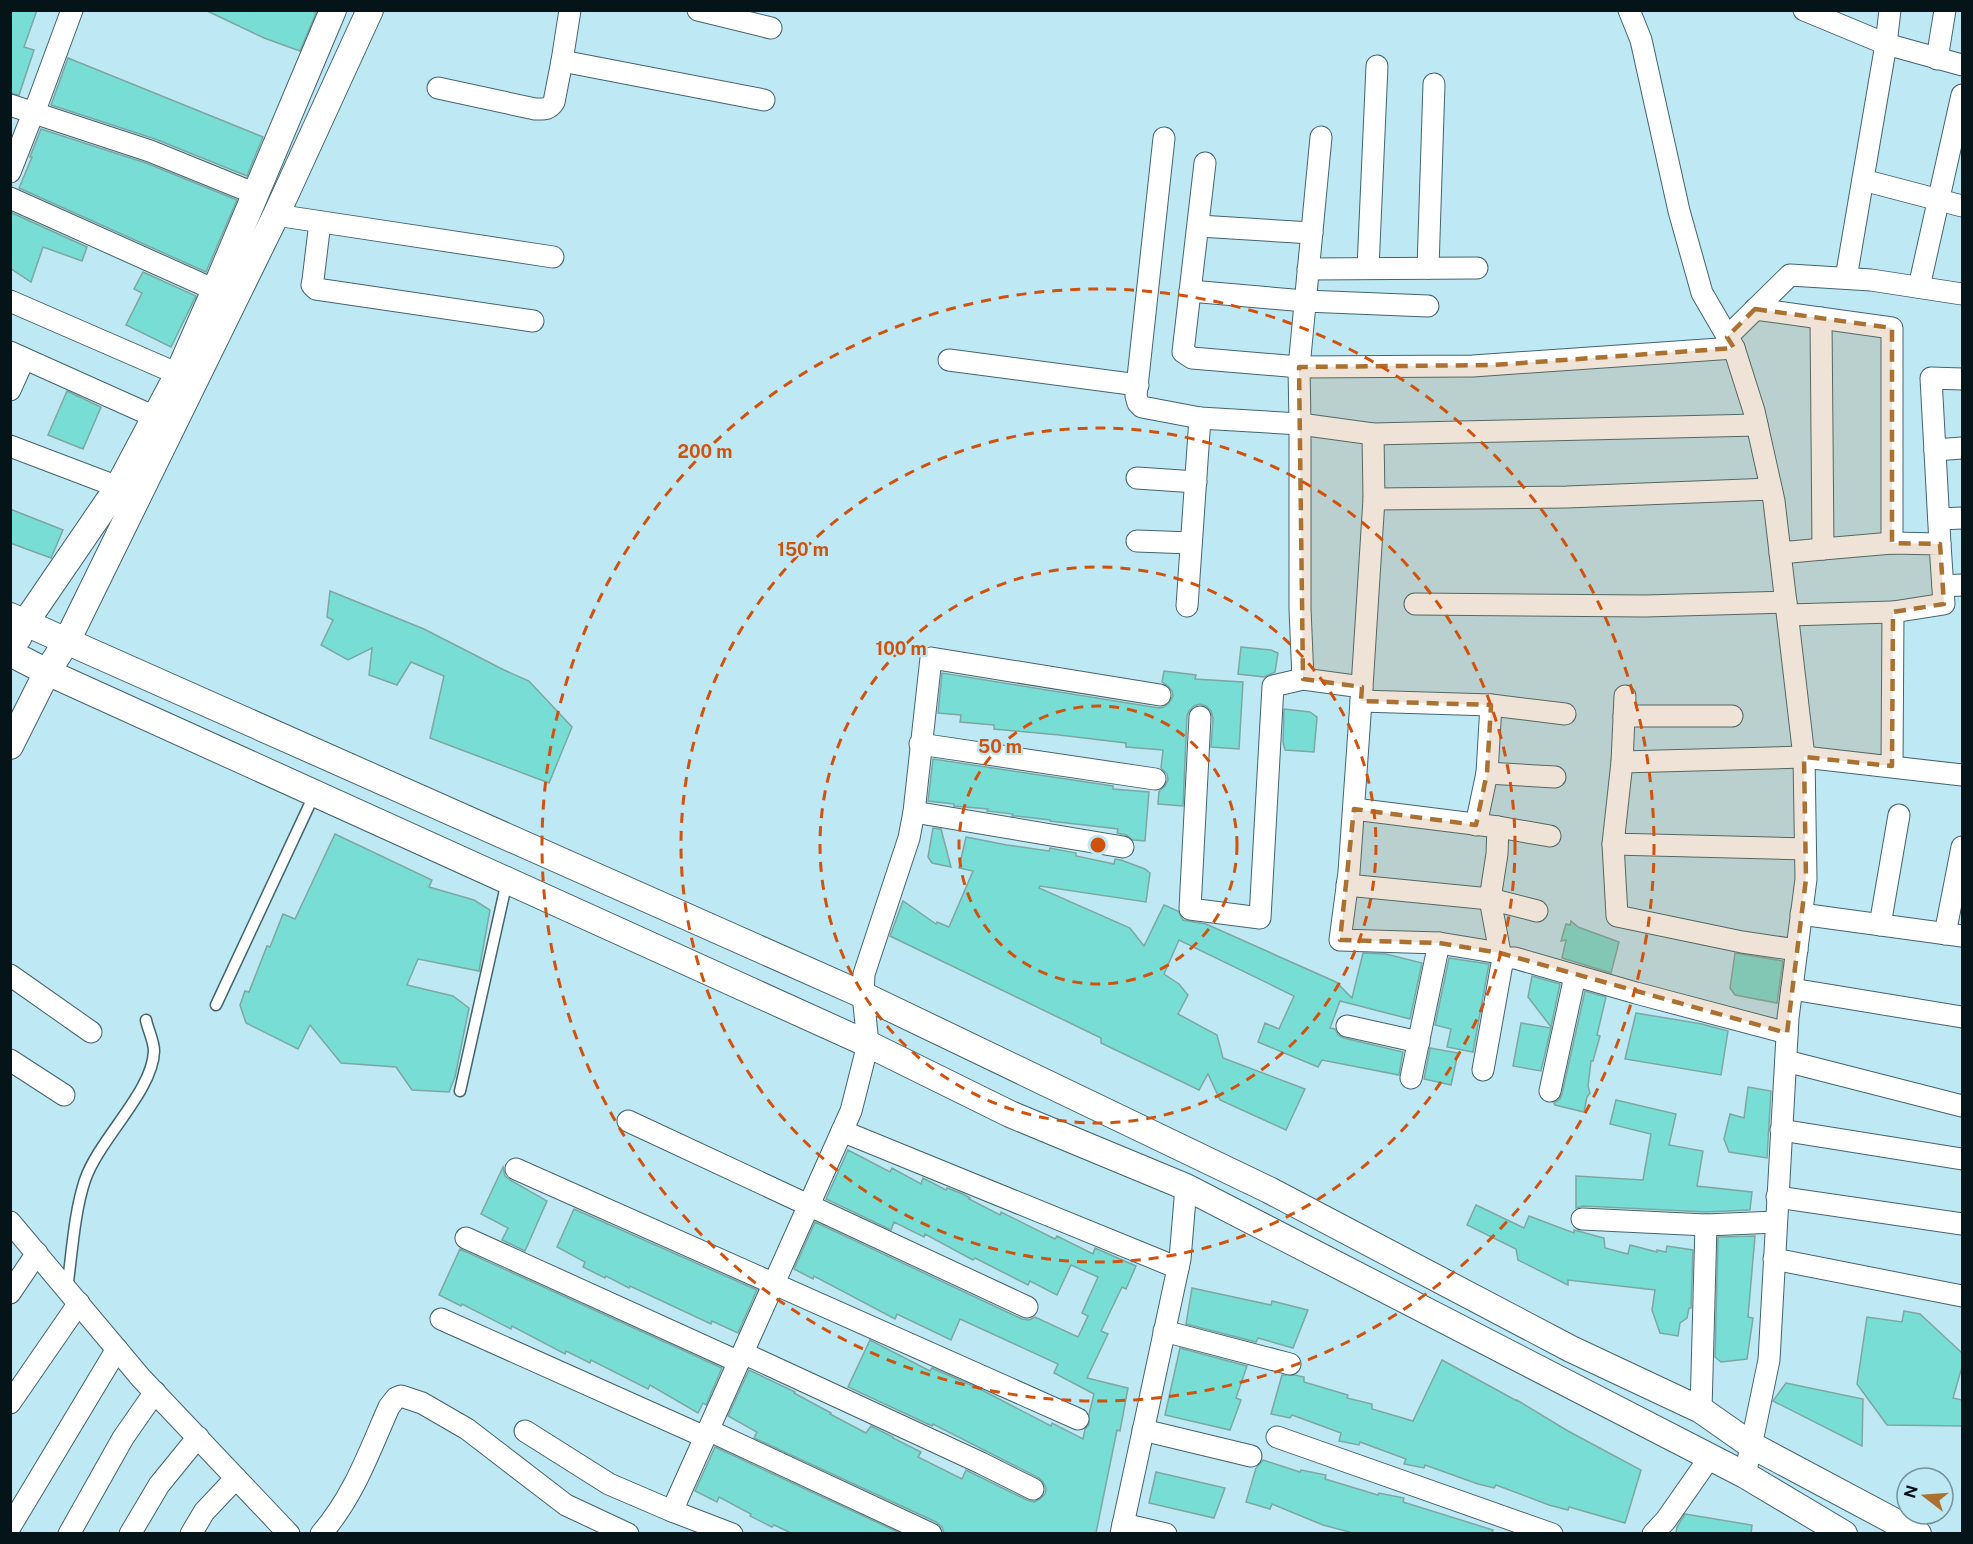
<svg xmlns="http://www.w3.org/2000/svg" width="1973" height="1544" viewBox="0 0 1973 1544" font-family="'Public Sans',sans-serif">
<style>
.building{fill:#77ddd5;stroke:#7da7a3;stroke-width:1.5}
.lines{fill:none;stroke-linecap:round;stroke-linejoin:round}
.service-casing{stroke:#406570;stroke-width:13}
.minor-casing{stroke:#406570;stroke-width:23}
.tertiary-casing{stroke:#406570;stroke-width:28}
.service{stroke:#fff;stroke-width:10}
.minor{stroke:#fff;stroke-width:21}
.tertiary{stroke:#fff;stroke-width:26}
.marked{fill:#aa7130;fill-opacity:0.2;stroke:#aa7130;stroke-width:4.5;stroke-dasharray:12 8;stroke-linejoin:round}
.ring{fill:none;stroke:#d1520d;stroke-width:3;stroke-dasharray:10 8}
.centre{fill:#d1520d;stroke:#bfe8f5;stroke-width:3}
.ring-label{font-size:18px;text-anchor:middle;font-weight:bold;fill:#d1520d;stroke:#bfe8f5;stroke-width:4.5;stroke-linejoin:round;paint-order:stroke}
</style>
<rect width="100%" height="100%" fill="#bfe8f5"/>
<g class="building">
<path d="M10 10H37L24 47 34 50 19 95 10 93Z"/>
<path d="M205 10H313L316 13 300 51 264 38Z"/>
<path d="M68 58 263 137 247 176 155 139 51 105Z"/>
<path d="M41 129 146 163 237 200 206 272 19 188 32 157H30Z"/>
<path d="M10 212 87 247 82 261 43 247 31 282 10 268Z"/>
<path d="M143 272 196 296 171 347 126 325 142 293 134 289Z"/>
<path d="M67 391 101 407 83 449 48 435Z"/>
<path d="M10 509 63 530 51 558 10 543Z"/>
<path d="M330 591 424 629 504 670 529 681 572 727 549 783 430 738 444 676 411 662 397 685 369 675 372 648 348 660 321 645 333 620 327 617Z"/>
<path d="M1241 647 1271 650 1278 653 1275 672 1264 677 1238 674Z"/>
<path d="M1164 671 1196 675 1195 679 1243 682 1239 749 1211 747 1213 718 1211 711 1206 706 1200 704 1194 706 1189 711 1187 716 1183 806 1158 804 1159 791 1165 786 1168 780 1167 774 1161 768 1163 750 1126 747V743L1059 735 994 729V725L960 722 961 715 938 713 942 673 1159 708 1164 707 1169 703 1173 696 1172 691 1168 686 1162 682Z"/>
<path d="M1284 709 1310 712 1317 717 1314 752 1285 750 1283 742Z"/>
<path d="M933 759 1113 786V789L1149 792 1145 841 1133 840 1126 835 1117 833 1118 829 1050 821V820L1016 816H1012L1013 814 987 811 988 809 954 806V804L928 801Z"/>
<path d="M933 828 941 829 951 867 932 863 928 857Z"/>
<path d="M335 834 432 880 429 887 474 900 490 910 479 971 418 959 407 985 453 996 469 1008 455 1077 449 1092 412 1090 396 1067 341 1063 310 1025 298 1049 246 1023 240 1005 245 991 249 992 267 946 270 947 283 914 295 919Z"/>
<path d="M966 837 1007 845 1049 851 1050 848 1076 853V856L1114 864 1115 859 1121 860 1145 869 1150 873 1146 902 1040 886 1039 888 1130 928 1144 946 1164 905 1178 911 1183 920 1206 924 1336 982 1352 998 1363 953 1386 954 1422 963 1410 1019 1340 1001 1330 1028 1335 1029 1338 1035 1344 1038 1403 1052 1399 1075 1322 1060 1318 1067 1258 1042 1265 1023 1279 1029 1294 996 1179 940 1164 974 1179 984 1188 995 1178 1014 1217 1035 1223 1058 1305 1089 1286 1130 1220 1100 1208 1074 1199 1090 1101 1043V1038L890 936 903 901 936 924 937 922 949 927 973 871 959 868Z"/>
<path d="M1571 921 1578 927 1619 942 1611 973 1562 958 1566 940 1561 941 1566 924 1570 925Z"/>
<path d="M1735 953 1783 961 1777 1003 1735 995 1730 988Z"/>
<path d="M1449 958 1489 964 1473 1052 1447 1047 1451 1029 1435 1025Z"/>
<path d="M1532 976 1560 984 1551 1027 1528 997Z"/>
<path d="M1585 991 1606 997 1597 1035 1600 1036 1593 1061H1591L1588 1086 1590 1093 1587 1097 1584 1112 1555 1105 1554 1103 1560 1099 1562 1094Z"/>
<path d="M1636 1013 1702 1024 1728 1031 1721 1075 1625 1059Z"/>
<path d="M1521 1023 1551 1028 1541 1071 1513 1066Z"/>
<path d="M1430 1048 1458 1053 1451 1085 1424 1079Z"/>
<path d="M1748 1087 1771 1091 1767 1158 1729 1152 1724 1139 1730 1114 1744 1118Z"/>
<path d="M1616 1100 1676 1114 1669 1145 1703 1151 1697 1186 1752 1192 1750 1210 1706 1212 1583 1206 1576 1208V1176L1643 1180 1651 1134 1610 1124Z"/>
<path d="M848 1150 890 1172 892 1168 921 1184 923 1178 946 1190 947 1188 963 1194 970 1198 969 1199 1000 1215 1001 1212 1055 1239 1057 1236 1093 1254 1095 1248 1136 1266 1126 1289 1122 1287 1101 1331 1108 1334 1087 1378 1128 1388 1120 1431 1117 1430 1096 1533H944L942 1527 936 1522 754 1438 757 1432 728 1416 749 1370 795 1392 794 1393 831 1413 830 1414 866 1433 871 1426 893 1437V1438L921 1452 918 1457 962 1479 966 1470 1027 1500 1034 1502 1040 1499 1045 1494 1046 1488 1043 1482 1039 1478 933 1424 932 1426 848 1387 870 1340 930 1371 932 1368 980 1389 1051 1426 1052 1423 1083 1439 1085 1429 1089 1425V1414L1094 1394 1054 1373 1058 1364 960 1319 951 1340 897 1314 895 1319 814 1276 813 1279 794 1269 815 1222 1022 1319 1029 1320 1035 1317 1078 1337 1088 1316 1082 1313 1098 1277 1071 1265 1057 1295 1030 1281 1028 1285 975 1258 973 1260 925 1234 924 1237 894 1222 891 1230 826 1199Z"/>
<path d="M503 1167 505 1176 510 1180 547 1201 525 1251 502 1240 508 1228 481 1214Z"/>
<path d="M1476 1205 1524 1228 1529 1216 1574 1233V1230L1604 1238 1605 1248 1628 1254 1630 1245 1657 1252V1250L1666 1252 1667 1246 1693 1250 1691 1308H1689L1687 1318 1680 1323 1678 1336 1660 1333 1652 1310 1655 1290 1568 1280V1285L1518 1260 1516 1249 1467 1225Z"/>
<path d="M574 1209 757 1290 738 1333 712 1321 711 1324 630 1286 629 1288 606 1276 605 1278 583 1267 585 1262 557 1247Z"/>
<path d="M1755 1236 1748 1317 1753 1318 1747 1359 1721 1362 1715 1357 1718 1237Z"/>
<path d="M460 1249 722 1368 706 1405 703 1403 698 1413 650 1385 648 1389 591 1360 590 1363 566 1351 565 1354 512 1326 511 1329 462 1304 461 1306 439 1295Z"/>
<path d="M1192 1288 1271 1305 1272 1301 1308 1310 1293 1348 1258 1338 1256 1342 1186 1324Z"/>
<path d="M1904 1311 1920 1314 1962 1353V1367L1953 1398 1962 1400V1426L1887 1425 1857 1384 1867 1317 1902 1322Z"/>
<path d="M1180 1348 1247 1366 1236 1398 1241 1400 1230 1430 1165 1415Z"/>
<path d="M1442 1360 1517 1401V1400L1568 1431 1641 1470 1625 1523 1569 1507 1568 1510 1549 1505 1496 1485 1494 1488 1478 1484 1425 1465 1424 1468 1404 1464 1406 1459 1360 1442 1359 1445 1339 1441 1341 1433 1292 1415 1290 1418 1271 1414 1282 1375H1295L1304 1377V1382L1348 1395 1347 1398 1372 1404V1409L1413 1421Z"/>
<path d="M1786 1383 1863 1399 1862 1446 1773 1401Z"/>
<path d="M715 1447 900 1533H791L774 1525 772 1527 750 1516 751 1514 719 1497 717 1502 695 1491Z"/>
<path d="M1263 1460 1300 1472 1301 1470 1326 1475 1325 1479 1378 1495 1379 1493 1404 1498 1403 1502 1493 1530 1492 1533H1353L1323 1525 1272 1504 1270 1509 1246 1502 1256 1468Z"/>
<path d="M1156 1472 1225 1488 1214 1518 1149 1503Z"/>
<path d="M1685 1514 1752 1525 1751 1533H1676L1677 1527Z"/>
</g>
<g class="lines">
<g class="service-casing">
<g id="service">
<path d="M216 1005 315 793"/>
<path d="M460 1091 507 881"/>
<path d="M67 1289C72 1254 74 1213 85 1180 99 1139 153 1091 154 1051 154 1041 148 1030 146 1020"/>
</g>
</g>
<g class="minor-casing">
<g id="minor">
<path d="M698 10 771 28"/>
<path d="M1629 10 1641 40 1679 211 1702 293 1734 348 1754 411 1774 501 1804 757 1806 879 1788 1018 1769 1360 1745 1475"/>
<path d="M1804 10 1886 44 1890 10"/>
<path d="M1937 59 1945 10"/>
<path d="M562 61 764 100"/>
<path d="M438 88 535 109C544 109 549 110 554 102L562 61 570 10"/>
<path d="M10 105 150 151 256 194"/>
<path d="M1321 137 1299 367 1300 424 1373 434 1757 425"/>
<path d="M1164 138 1136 396 1138 403 1142 407 1200 418 1300 424V609L1303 679"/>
<path d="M1205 163 1183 352 1192 358 1299 367 1473 366 1734 348"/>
<path d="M10 172 32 116 34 113 72 10"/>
<path d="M1863 180 1962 206"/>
<path d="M10 198 215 290"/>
<path d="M276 215 553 257"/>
<path d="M320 222 313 280 312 285 316 289 533 321"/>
<path d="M1199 226 1312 233"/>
<path d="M1368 268 1377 66"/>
<path d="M1428 268 1434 84"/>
<path d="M1308 269 1477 268"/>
<path d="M1846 278 1886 44 1962 65"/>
<path d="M1919 287 1962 95"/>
<path d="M1190 291 1305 301 1428 306"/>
<path d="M10 301 178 374"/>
<path d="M1755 309 1892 328V543"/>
<path d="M1821 318 1823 549 1892 543 1940 544 1944 604 1893 612 1892 766"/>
<path d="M1727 337 1790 275 1871 280 1962 294"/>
<path d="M10 352 155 417"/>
<path d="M949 360 1138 385"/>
<path d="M10 390 24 359"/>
<path d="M1373 434 1374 499 1362 687 1349 872 1340 940 1439 943 1500 953 1503 958H1515L1636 993 1787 1033"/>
<path d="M10 446 118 487"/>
<path d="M1935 450 1962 448"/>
<path d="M1137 478 1196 482"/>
<path d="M1374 499 1567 497 1771 489"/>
<path d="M1939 519 1962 518"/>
<path d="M1137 541 1191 543"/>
<path d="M1940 544 1931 378 1962 379"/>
<path d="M1780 553 1823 549"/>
<path d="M1943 586 1962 585"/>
<path d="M1415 604 1645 606 1786 602"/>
<path d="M1187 606 1200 418"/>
<path d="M1788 615 1893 612"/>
<path d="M1625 696 1622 762 1613 844 1805 849"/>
<path d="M1361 701 1491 705 1487 773 1476 825"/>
<path d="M1491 705 1565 714"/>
<path d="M1624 716H1732"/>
<path d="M1200 717 1190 909 1260 918 1273 686 1303 679 1362 687"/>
<path d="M920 744 1155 779"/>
<path d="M1622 762 1804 757 1962 775"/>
<path d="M1487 773 1555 777"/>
<path d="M1354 809 1498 827 1497 854 1490 899 1500 953"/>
<path d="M914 812 1123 847"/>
<path d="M1498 827 1550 836"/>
<path d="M1613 844 1617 916 1742 942 1797 950"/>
<path d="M1347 885 1490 899 1537 911"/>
<path d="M1801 914 1962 936"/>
<path d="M1880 925 1899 815"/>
<path d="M1945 934 1962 847"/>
<path d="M10 975 91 1032"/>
<path d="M1792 989 1962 1017"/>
<path d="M1347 1026 1419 1042"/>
<path d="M10 1060 64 1095"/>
<path d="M1786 1061 1962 1106"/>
<path d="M1483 1070 1503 958"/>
<path d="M1411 1078 1439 943"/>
<path d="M1550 1091 1575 976"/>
<path d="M628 1121 1027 1307"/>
<path d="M1781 1130 1962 1159"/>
<path d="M842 1131 1178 1268"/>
<path d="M516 1169 1078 1419"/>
<path d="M1777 1197 1962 1224"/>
<path d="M1582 1219 1706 1225 1776 1222"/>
<path d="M10 1222 141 1378 289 1534"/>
<path d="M466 1238 739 1362"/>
<path d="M1774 1259 1962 1296"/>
<path d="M10 1293 37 1253"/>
<path d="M441 1319 705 1437"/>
<path d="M1164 1331 1290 1364"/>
<path d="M743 1353 981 1463 1033 1489"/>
<path d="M10 1403 79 1303"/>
<path d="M1701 1410 1706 1225"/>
<path d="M708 1430 931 1534"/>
<path d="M1143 1430 1251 1456"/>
<path d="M525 1431 609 1484 672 1511"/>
<path d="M1277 1437 1552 1534"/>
<path d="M1123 1524 1166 1534"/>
<path d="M10 1527 117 1349"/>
<path d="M69 1534 123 1438 155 1392"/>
<path d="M130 1534 159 1485 198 1437"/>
<path d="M191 1534 204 1512 236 1478"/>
<path d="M321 1534C354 1496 369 1452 389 1407L396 1398 401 1396 422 1403 467 1429 566 1505 628 1534"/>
<path d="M732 1534 672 1511 851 1111 868 1044 863 995 864 974 909 838 914 812 931 658 1160 695"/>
<path d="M1121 1534 1180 1259 1186 1187"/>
<path d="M1653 1534 1666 1520 1710 1457"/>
</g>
</g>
<g class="tertiary-casing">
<g id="tertiary">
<path d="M10 616 863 995 1269 1190 1571 1349 1701 1410 1751 1445 1918 1534"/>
<path d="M18 638 25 623 118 487 178 374 215 290 333 10"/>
<path d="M10 653 47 672 868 1044 1010 1114 1186 1187 1710 1457 1745 1475 1844 1534"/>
<path d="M10 746 47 672 67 641 276 215 370 10"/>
</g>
</g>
<use href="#service" class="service"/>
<use href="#minor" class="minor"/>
<use href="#tertiary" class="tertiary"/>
</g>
<path class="marked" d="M1755 309 1892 328V543L1940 544 1944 604 1893 612 1892 766 1804 757 1806 879 1787 1033 1500 953 1439 943 1340 940 1354 809 1476 825 1487 773 1491 705 1361 701 1362 687 1303 679 1299 367 1493 365 1734 348 1727 337Z"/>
<g class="ring">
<circle cx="1098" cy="845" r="139"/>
<circle cx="1098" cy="845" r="278"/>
<circle cx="1098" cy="845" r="417"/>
<circle cx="1098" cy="845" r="556"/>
</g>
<circle cx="1098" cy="845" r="9" class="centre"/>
<g class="ring-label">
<text x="705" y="458">200 m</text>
<text x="803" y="556">150 m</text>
<text x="901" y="655">100 m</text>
<text x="1000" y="753">50 m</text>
</g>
<rect width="1973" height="1544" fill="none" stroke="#051418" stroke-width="24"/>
<g transform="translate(1925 1496) rotate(287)"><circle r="28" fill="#bfe8f5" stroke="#75939d" stroke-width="1.5"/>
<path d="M0-4.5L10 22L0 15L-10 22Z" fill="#aa7130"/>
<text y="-9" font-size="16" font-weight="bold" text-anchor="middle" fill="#051418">N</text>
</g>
</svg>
